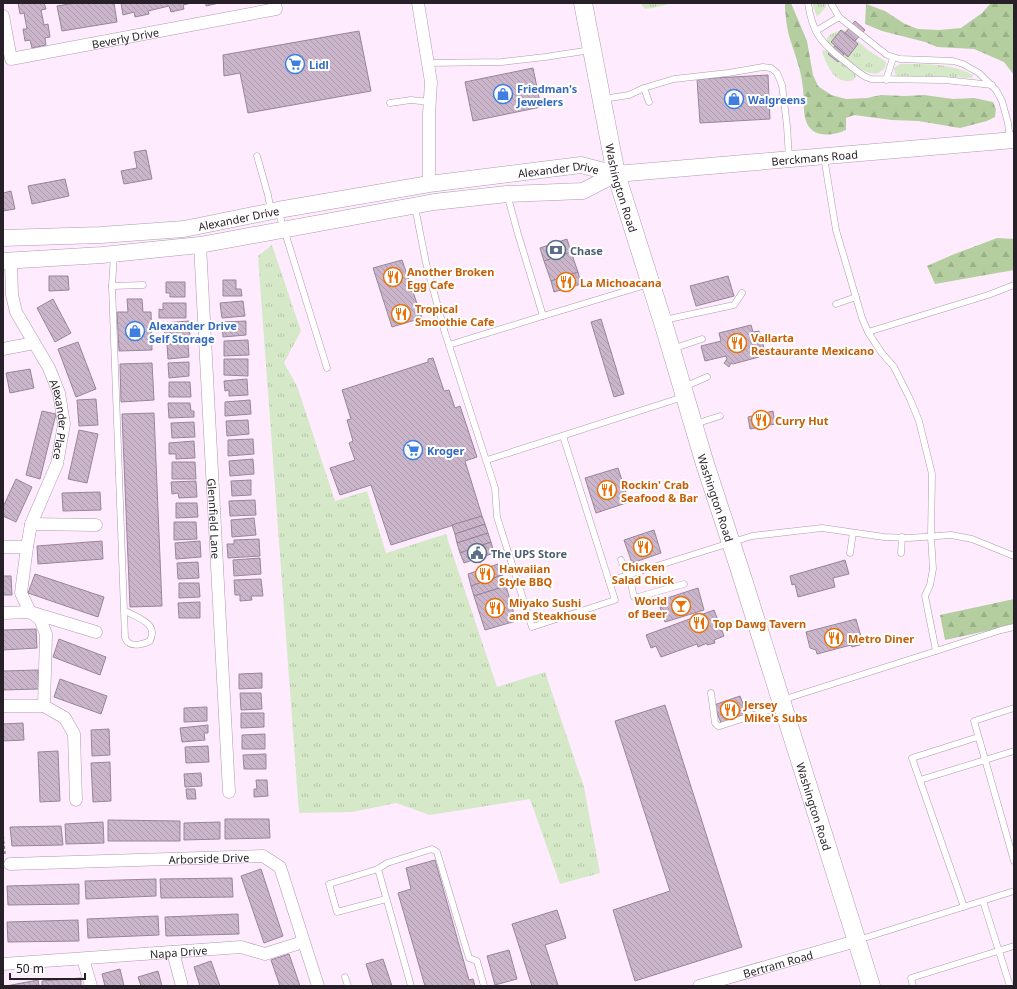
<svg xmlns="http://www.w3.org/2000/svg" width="1017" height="989" viewBox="0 0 1017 989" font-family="'Noto Sans',sans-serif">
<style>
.grass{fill:url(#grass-tufts)}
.forest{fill:url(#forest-firs)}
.building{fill:url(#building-back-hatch);stroke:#99859a}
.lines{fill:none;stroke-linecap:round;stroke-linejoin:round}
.lane-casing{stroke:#ae99ae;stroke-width:7}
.street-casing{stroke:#ae99ae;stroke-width:13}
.secondary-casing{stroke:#ae99ae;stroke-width:17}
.primary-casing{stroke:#ae99ae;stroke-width:19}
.path{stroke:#9e909e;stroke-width:2;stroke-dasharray:3 2;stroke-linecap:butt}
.lane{stroke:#fff;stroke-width:6}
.street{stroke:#fff;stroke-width:12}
.secondary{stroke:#fff;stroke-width:16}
.primary{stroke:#fff;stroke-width:18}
.labels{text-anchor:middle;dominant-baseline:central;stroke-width:4;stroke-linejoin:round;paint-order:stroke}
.street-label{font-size:11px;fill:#282028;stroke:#fff}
.shop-label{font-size:11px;font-weight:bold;fill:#366cbe;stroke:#fff;text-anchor:start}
.service-label{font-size:11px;font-weight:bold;fill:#4e5e75;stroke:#fff;text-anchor:start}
.food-label{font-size:11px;font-weight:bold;fill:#c56008;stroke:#fff;text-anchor:start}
</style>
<defs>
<pattern id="grass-tufts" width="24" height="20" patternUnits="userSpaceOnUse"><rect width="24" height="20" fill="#d5e8c7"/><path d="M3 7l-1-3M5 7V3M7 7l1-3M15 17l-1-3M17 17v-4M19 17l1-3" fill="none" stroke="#b7c7ab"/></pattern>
<pattern id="forest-firs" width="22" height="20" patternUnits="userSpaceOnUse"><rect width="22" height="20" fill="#b4cea0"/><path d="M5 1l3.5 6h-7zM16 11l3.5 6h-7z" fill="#9bb18a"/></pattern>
<pattern id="building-back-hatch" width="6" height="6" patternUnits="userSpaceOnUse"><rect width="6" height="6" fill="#cab5cb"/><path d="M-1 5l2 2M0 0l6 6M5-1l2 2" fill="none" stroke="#ae9bae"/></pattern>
</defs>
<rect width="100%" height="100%" fill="#feecfe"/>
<g class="grass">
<path d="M640 3H673L653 8 645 9Z"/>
<path d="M812 3H826V7L817 17Z"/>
<path d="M841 30H845L868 50 886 62C886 66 885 69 880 72 866 80 841 54 830 45L827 42V38L831 34Z"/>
<path d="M823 50 827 51 855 73 856 77C853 81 850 82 845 81 831 78 827 64 822 52Z"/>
<path d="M900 64C922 64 956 63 974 76L971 78 937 76H897L895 74 894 68Z"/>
<path d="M272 245 301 331 284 363 297 386 335 501 367 491 386 553 446 534 497 687 545 672 584 787 600 873 560 884 530 799 430 815 396 803 352 812 299 813 258 256Z"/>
</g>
<g class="forest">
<path d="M785 3H791L807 41 813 75 818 86 831 95 846 99 867 98 881 95 905 96 924 95 953 99 974 98 993 102 996 109 995 117 987 121 960 128 918 121 892 120 854 115 846 118V130C837 134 821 138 812 130 801 120 805 103 803 89 802 73 796 58 791 42 787 31 785 15 785 3Z"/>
<path d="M991 3H1014V75L1004 62 974 49 937 47 925 42 882 31 865 24 866 4 885 11 905 24 918 29 939 30 961 28 982 13Z"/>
<path d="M997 238 1014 239V270L935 284 927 266 952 255Z"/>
<path d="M1014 599V625L945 640 940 615Z"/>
</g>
<g class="building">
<path d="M18 3H44L46 9 41 10 44 25 48 24 50 37 45 38 46 45 32 48 30 40 25 41 23 29H27L24 13 20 14Z"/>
<path d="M75 3H114L117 22 62 31 57 6Z"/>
<path d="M121 3H192L183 5 184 9 171 12 169 6 148 11 149 14 135 17 134 12 123 15Z"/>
<path d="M206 3H219L206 6Z"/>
<path d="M855 21 865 30 855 41 845 33Z"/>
<path d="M841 30 858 44 848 57 831 42Z"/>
<path d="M359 31 371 91 248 113 240 73 224 76 223 55Z"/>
<path d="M835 46 844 54 838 62 828 54Z"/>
<path d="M533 68 541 107 473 121 465 82Z"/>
<path d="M768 75 770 119 700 123 697 79Z"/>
<path d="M146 150 152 179 124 184 121 171 137 168 134 152Z"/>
<path d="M65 179 69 196 32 204 28 186Z"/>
<path d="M11 191 15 209 3 211V193Z"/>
<path d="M567 239 571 252 544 261 540 248Z"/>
<path d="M571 252 578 272 551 281 544 261Z"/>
<path d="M402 260 422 318 392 327 373 268Z"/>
<path d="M578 272 581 284 554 292 551 281Z"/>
<path d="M49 276H68L69 290 49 291Z"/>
<path d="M728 276 734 296 696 306 690 286Z"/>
<path d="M223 280H236V289H241L242 296H223Z"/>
<path d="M166 282H185V297H170V293H166Z"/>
<path d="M53 299 71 333 55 342 37 308Z"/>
<path d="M127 299H142L143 312H151L152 350 119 351 117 312H128Z"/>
<path d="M243 301 245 316 222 318 220 303Z"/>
<path d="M163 303H186V318H159V309L163 310Z"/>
<path d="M601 319 624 394 614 397 591 322Z"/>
<path d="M189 321 190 338 165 340 164 323Z"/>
<path d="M246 321V335L223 337 222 322Z"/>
<path d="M751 325 753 332 759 331 764 348H761L763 353 758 354 759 357 733 364 731 363 729 367 724 363 727 359 726 356 705 361 701 346 721 341 719 333Z"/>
<path d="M248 340 249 355 224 356V341Z"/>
<path d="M78 342 96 389 76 397 58 349Z"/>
<path d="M188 343 189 357 168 359 167 344Z"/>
<path d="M433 358 444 391 449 390 455 408 460 406 477 457 465 461 482 516 391 545 371 485 340 495 330 468 355 460 349 443 353 441 347 420 351 419 342 390 428 362V359Z"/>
<path d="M224 359H248V376L224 375Z"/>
<path d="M189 362V376L169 378 168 363Z"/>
<path d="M152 363 154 400 121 402 120 364Z"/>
<path d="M30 369 34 388 10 393 6 373Z"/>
<path d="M247 379 248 395 229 396V390L225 391 224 381Z"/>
<path d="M169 382H190L191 397H169Z"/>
<path d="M96 399 98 425 79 426 77 400Z"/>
<path d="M250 400 251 414 225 416V402Z"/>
<path d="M168 403H190L191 411H194V417L169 418Z"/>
<path d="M42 411 56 414 40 479 26 475Z"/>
<path d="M773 411 775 424 750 429 748 417Z"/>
<path d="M154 413 162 606 130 607 122 414Z"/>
<path d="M248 420 249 434 227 436 226 421Z"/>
<path d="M194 422 195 437 172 438 171 423Z"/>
<path d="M79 430 98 434 87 483 68 479Z"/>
<path d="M253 439 254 454 228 456V440Z"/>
<path d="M194 441 195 458 176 459V454H169V443Z"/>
<path d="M253 459 254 474 230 476 229 461Z"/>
<path d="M172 462H195L196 479H172Z"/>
<path d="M618 468 629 502 596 513 585 478Z"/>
<path d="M16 479 32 487 16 522 3 516V507Z"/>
<path d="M251 480V495L232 496 231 481Z"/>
<path d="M196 481 197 497 179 498 178 493 172 494 171 482Z"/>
<path d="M100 492 101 510 63 511 62 493Z"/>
<path d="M255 500 256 515 230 516 229 501Z"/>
<path d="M176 503H197L198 517 176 518Z"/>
<path d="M482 516 485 524 455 534 452 525Z"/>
<path d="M254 518 256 535 232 537 231 520Z"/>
<path d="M174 522H196L197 539 174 540Z"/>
<path d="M485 524 488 533 457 543 455 534Z"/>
<path d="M654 530 661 553 632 563 624 540Z"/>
<path d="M488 533 491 542 460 553 457 543Z"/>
<path d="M259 539 260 556 228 558 227 544H234V540Z"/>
<path d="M102 541 103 559 38 564 37 546Z"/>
<path d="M200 541 201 557 176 559 175 543Z"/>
<path d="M491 542 494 553 464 563 460 553Z"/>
<path d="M260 558 261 574 234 576 233 560Z"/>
<path d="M845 560 849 574 833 578 835 587 798 597 795 584 792 585 790 576Z"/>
<path d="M198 562 199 578 178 579 177 563Z"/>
<path d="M498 564 502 575 471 586 468 574Z"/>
<path d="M35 574 104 597 98 617 28 593Z"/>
<path d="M502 575 506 586 474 596 471 586Z"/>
<path d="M3 576H11L12 595H3Z"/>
<path d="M261 579 263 596H251L252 600 240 601V595H235L234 580Z"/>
<path d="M179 583H199L200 597 179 598Z"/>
<path d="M506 586 516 621 485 630 474 596Z"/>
<path d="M698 588 704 610 665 622 658 601Z"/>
<path d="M200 602V618H179L178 603Z"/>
<path d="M714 610 724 636 714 640 715 643 707 645V643L698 647 697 644 661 657 656 646 651 648 646 635Z"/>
<path d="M856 619 863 644 852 647 851 645 817 654 816 650 810 648 806 632Z"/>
<path d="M36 629 37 648 3 650V630Z"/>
<path d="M59 639 106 657 100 675 53 657Z"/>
<path d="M38 670 39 689 3 690V671Z"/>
<path d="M262 673V688L239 689V674Z"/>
<path d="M60 679 107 696 101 714 54 697Z"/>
<path d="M240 693H261L262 709 241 710Z"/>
<path d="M740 696 747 714 721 723 714 705Z"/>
<path d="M665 705 742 947 635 981 613 910 670 891 615 721Z"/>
<path d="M207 707V721L184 722V708Z"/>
<path d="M241 713H264V727L241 728Z"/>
<path d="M23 723 24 740 3 741V724Z"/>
<path d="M208 725V733H204L205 740 182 742 180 728Z"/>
<path d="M109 729 110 755 92 756 91 730Z"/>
<path d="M265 734V749H242V735Z"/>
<path d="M208 746 209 762 186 763 185 747Z"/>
<path d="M58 751 60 801 40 802 38 752Z"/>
<path d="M266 754V769H244L243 755Z"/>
<path d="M110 762 111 801 93 802 91 763Z"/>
<path d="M201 773 202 786 185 787 184 774Z"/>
<path d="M256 780H267L268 796 254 797V789H257Z"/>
<path d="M186 789H195L196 799H187Z"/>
<path d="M225 819H269L270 838 225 839Z"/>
<path d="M108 820 180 821V841H108Z"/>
<path d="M103 822 104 843 66 844 65 824Z"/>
<path d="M220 822V839L184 840V823Z"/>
<path d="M61 826 63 845 12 846 10 827Z"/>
<path d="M435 860 469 980 473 979 475 986H425L398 893 411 889 406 868Z"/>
<path d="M261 869 283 936 264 943 241 876Z"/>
<path d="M232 878 233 897 161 898 160 879Z"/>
<path d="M156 879V896L86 899 85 881Z"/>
<path d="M79 884V904L8 905 7 886Z"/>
<path d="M557 910 566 938 545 945 558 985 553 986H532L512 924Z"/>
<path d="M238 914 239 934 166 936 165 917Z"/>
<path d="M158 916 159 935 88 938 87 919Z"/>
<path d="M78 920 79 941 8 942 7 922Z"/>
<path d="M509 950 517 979 495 985 487 956Z"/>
<path d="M289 954 300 986H280L271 960Z"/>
<path d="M383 959 392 986H373L366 964Z"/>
<path d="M211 961 220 986H200L194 967Z"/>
<path d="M120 969 124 986H105L102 974Z"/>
<path d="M158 971 162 986H141L138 977Z"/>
<path d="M81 978V986H42V981Z"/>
<path d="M38 980 39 986H6Z"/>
</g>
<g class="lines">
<g class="lane-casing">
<g id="lane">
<path d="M808 3C812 32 821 43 843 60 851 66 858 73 866 77L871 79 945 80 992 85"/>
<path d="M831 3 839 17 887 55 900 59 953 61 963 64 979 73 996 90 1002 101 1008 123 1010 140"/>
<path d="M816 31 839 17"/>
<path d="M429 63 502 62 545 57 591 50"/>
<path d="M886 80 893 58"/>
<path d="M644 88 674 79 728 73 763 67 771 68 777 73 782 85 787 126 789 158"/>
<path d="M603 99 629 95 644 88 649 102"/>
<path d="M390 103 411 100 430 102"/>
<path d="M257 156 268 195 271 211"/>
<path d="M415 207 426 263 445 333 495 488 497 517 532 627 615 600 563 436"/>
<path d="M278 210 327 368"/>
<path d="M114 255 112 286 143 285"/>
<path d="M112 286 125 638C129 648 142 645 150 641 159 622 136 618 124 610"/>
<path d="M836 304 856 297"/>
<path d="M543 316 649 284"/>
<path d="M664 320 734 305 742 293"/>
<path d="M868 332 988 295 1014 285"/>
<path d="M449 345 543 316 518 234 507 194"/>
<path d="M672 349 702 339"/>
<path d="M684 387 707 377"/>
<path d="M695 424 720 416"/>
<path d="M487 460 683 397"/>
<path d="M850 553 853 533"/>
<path d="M901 553 902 537"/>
<path d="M621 560 631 584 634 597H638L684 584"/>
<path d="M609 581 752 536 822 528 884 537 909 538 951 535 972 539 1014 556"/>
<path d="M936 651 1001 630 1014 627"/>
<path d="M711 693 715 723 718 726H720L781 706"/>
<path d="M782 700 936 651 925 596 930 585 933 569 931 537 932 474 919 421 910 399 894 367 881 352 868 332 862 318 836 230 824 157"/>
<path d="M1014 708 974 721 1014 861"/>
<path d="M920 780 1014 751"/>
<path d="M378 869 411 986"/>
<path d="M386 899 337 912 329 884 378 869 387 863 432 849 437 852 469 958 477 961 484 986"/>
<path d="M983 901 1010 986"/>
<path d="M964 907 912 758 978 737"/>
<path d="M858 940 1014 891"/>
<path d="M345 977 348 986"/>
<path d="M913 986 911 978 1014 946"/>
</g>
</g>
<g class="street-casing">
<g id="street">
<path d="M418 3 431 82 429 114V184"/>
<path id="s1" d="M3 16 11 59 276 9 275 3"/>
<path id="s2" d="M200 245 229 792"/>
<path id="s3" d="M11 261 12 295 16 312 49 368 59 393 64 424 57 464 31 524 27 547 21 593 30 612 40 619 46 634 44 706 65 718 74 734 76 800"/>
<path d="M3 349 34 343"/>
<path d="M31 524 96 525"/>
<path d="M3 547H27"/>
<path d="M3 613 30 612 96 632"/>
<path d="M3 706H44"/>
<path id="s4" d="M10 864 263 856 280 867 318 986"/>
<path d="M173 952 182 986"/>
<path d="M83 959 91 986"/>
<path id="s5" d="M3 964 241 947 265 954 303 942"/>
<path id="s6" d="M699 986 856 941"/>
</g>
</g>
<g class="secondary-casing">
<g id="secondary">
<path id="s7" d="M3 238 101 235 184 229 278 210 429 184 581 165 616 174 1014 140"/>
<path d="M3 261 102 255 200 245 434 202 507 194 583 191 616 174"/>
</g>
</g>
<g class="primary-casing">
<g id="primary">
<path id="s8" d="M583 3 616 174 665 329 705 464 739 567 871 986"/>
</g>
</g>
<path class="path" d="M3 836 5 855"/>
<use href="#lane" class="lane"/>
<use href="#street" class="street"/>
<use href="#secondary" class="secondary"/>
<use href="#primary" class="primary"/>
</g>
<defs>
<g id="supermarket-ring" transform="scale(1)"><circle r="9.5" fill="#fff" stroke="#3f7fe0" stroke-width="1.5"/><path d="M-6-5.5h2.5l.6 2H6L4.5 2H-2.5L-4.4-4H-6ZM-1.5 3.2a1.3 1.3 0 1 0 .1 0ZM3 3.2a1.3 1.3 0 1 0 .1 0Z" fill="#3f7fe0"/></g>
<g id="shop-ring" transform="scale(1)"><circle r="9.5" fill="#fff" stroke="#3f7fe0" stroke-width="1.5"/><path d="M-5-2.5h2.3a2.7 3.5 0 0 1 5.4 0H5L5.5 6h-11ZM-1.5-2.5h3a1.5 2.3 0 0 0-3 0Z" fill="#3f7fe0"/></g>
<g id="bank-ring" transform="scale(1)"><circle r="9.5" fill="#fff" stroke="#5c6f8a" stroke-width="1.5"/><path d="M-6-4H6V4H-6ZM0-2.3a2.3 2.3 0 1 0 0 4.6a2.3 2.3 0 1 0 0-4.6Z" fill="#5c6f8a"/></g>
<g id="restaurant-ring" transform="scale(1)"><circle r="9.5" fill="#fff" stroke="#e8710a" stroke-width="1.5"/><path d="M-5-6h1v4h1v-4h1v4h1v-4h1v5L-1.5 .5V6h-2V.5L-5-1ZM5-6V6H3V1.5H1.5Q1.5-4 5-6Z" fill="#e8710a"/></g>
<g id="civic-ring" transform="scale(1)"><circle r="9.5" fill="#fff" stroke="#5c6f8a" stroke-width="1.5"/><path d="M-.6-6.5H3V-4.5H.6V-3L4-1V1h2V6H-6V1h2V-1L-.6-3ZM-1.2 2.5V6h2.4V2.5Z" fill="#5c6f8a"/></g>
<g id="bar-ring" transform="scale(1)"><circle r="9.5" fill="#fff" stroke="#e8710a" stroke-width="1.5"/><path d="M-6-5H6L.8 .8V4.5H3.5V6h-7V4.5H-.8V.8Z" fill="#e8710a"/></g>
</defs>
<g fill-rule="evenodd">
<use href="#supermarket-ring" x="295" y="64"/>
<use href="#shop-ring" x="503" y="94"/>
<use href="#shop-ring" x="734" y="99"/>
<use href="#bank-ring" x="556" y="250"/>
<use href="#restaurant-ring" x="393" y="277"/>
<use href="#restaurant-ring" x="566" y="282"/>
<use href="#restaurant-ring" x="401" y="314"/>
<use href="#shop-ring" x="135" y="331"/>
<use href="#restaurant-ring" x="737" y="343"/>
<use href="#restaurant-ring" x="761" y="420"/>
<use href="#supermarket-ring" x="413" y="450"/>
<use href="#restaurant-ring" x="607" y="490"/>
<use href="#restaurant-ring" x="643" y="547"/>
<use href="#civic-ring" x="477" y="553"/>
<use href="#restaurant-ring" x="485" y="574"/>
<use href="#bar-ring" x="681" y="606"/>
<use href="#restaurant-ring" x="495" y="608"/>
<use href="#restaurant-ring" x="699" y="623"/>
<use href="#restaurant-ring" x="834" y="638"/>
<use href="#restaurant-ring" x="730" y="710"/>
</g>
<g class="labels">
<g class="street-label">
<text stroke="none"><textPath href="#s1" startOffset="160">Beverly Drive</textPath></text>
<text stroke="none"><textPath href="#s7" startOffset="819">Berckmans Road</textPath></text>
<text stroke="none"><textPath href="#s7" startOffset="561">Alexander Drive</textPath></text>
<text stroke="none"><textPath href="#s8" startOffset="189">Washington Road</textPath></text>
<text stroke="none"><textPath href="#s7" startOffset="237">Alexander Drive</textPath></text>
<text stroke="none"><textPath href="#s3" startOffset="170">Alexander Place</textPath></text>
<text stroke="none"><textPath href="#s8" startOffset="513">Washington Road</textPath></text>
<text stroke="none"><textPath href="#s2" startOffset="274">Glennfield Lane</textPath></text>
<text stroke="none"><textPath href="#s8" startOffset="837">Washington Road</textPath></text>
<text stroke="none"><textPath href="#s4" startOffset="199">Arborside Drive</textPath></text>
<text stroke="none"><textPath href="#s5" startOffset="176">Napa Drive</textPath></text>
<text stroke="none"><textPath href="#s6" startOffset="82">Bertram Road</textPath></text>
</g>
<g class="shop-label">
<text x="309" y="64">Lidl</text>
<text x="517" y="88">Friedman's<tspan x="517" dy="13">Jewelers</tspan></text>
<text x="748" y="99">Walgreens</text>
<text x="149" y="325">Alexander Drive<tspan x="149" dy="13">Self Storage</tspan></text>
<text x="427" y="450">Kroger</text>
</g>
<g class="service-label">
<text x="570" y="250">Chase</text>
<text x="491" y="553">The UPS Store</text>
</g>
<g class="food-label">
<text x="407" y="271">Another Broken<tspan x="407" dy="13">Egg Cafe</tspan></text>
<text x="580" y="282">La Michoacana</text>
<text x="415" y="308">Tropical<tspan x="415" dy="13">Smoothie Cafe</tspan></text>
<text x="751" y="337">Vallarta<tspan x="751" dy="13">Restaurante Mexicano</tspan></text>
<text x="775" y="420">Curry Hut</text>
<text x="621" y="484">Rockin' Crab<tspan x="621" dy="13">Seafood &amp; Bar</tspan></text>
<text x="643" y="566" text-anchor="middle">Chicken<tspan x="643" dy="13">Salad Chick</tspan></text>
<text x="499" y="568">Hawaiian<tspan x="499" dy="13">Style BBQ</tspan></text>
<text x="667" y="600" text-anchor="end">World<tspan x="667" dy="13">of Beer</tspan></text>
<text x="509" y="602">Miyako Sushi<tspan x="509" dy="13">and Steakhouse</tspan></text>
<text x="713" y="623">Top Dawg Tavern</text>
<text x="848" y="638">Metro Diner</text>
<text x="744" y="704">Jersey<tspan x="744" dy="13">Mike's Subs</tspan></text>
</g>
</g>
<rect width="1017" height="989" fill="none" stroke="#282028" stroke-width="8"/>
<path d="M10 973v6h75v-6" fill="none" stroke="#282028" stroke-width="2"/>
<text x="16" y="973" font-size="12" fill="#282028" stroke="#ffffff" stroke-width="3" paint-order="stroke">50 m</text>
</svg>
